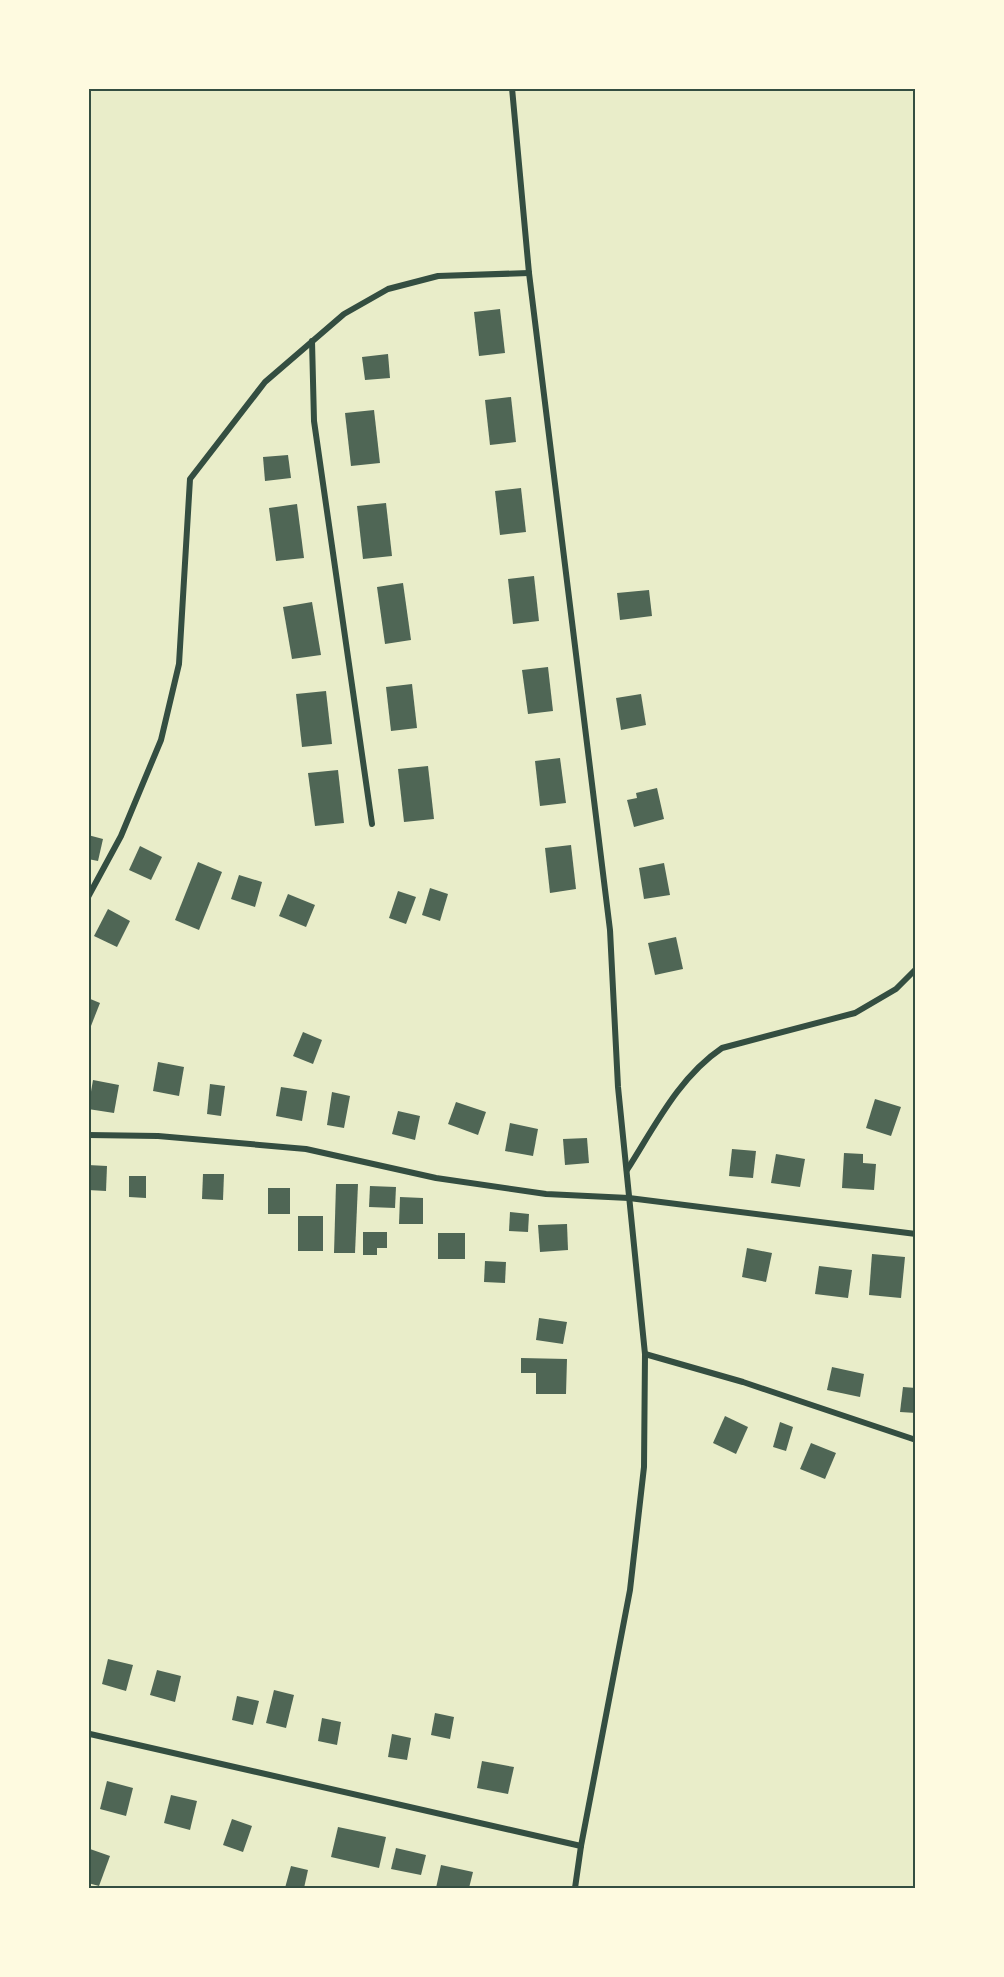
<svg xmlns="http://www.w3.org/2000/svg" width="1004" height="1977" viewBox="0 0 1004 1977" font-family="Manrope,sans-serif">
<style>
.building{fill:#4f6655}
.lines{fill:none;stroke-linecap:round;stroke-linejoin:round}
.minor{stroke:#344e41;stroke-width:6}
.neatline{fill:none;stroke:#344e41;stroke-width:2}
</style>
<rect width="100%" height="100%" fill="#e9edc9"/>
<g class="building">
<path d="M500 309 505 353 479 356 474 312Z"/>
<path d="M388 354 390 378 365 380 362 357Z"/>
<path d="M511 397 516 442 490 445 485 400Z"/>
<path d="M374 410 380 463 351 466 345 413Z"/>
<path d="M288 455 291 478 265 481 263 457Z"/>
<path d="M521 488 526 532 500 535 495 491Z"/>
<path d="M386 503 392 556 363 559 357 506Z"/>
<path d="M297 504 304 558 276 561 269 508Z"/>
<path d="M534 576 539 621 513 624 508 579Z"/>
<path d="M403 583 411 640 385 644 377 587Z"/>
<path d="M649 590 652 616 620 620 617 593Z"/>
<path d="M312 602 321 655 292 659 283 607Z"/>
<path d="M548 667 553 711 528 714 522 670Z"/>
<path d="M412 684 417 728 391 731 386 687Z"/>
<path d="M326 691 332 744 302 747 296 694Z"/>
<path d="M641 694 646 725 621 730 616 698Z"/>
<path d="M560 758 566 803 540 806 535 761Z"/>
<path d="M428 766 434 819 404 822 398 769Z"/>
<path d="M338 770 344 823 315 826 308 773Z"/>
<path d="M657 788 664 819 634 827 627 800 637 798 636 793Z"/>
<path d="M88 835 103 839 98 861 88 859Z"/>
<path d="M571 845 576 889 550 893 545 848Z"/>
<path d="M140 846 162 857 151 880 129 870Z"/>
<path d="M198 862 222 872 199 930 175 920Z"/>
<path d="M664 863 670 895 644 899 639 868Z"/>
<path d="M239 875 262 882 255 907 231 899Z"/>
<path d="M430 888 448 894 440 921 422 915Z"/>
<path d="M398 891 416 897 406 924 389 918Z"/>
<path d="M288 894 315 905 306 927 279 916Z"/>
<path d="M108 909 130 921 117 947 94 936Z"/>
<path d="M676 937 683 969 655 975 648 943Z"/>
<path d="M88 998 100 1003 89 1031H88Z"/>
<path d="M303 1032 322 1040 313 1064 293 1056Z"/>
<path d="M158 1062 184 1067 179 1096 153 1091Z"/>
<path d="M93 1080 119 1085 114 1113 88 1109Z"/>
<path d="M210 1084 225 1086 221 1116 207 1114Z"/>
<path d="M281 1087 307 1091 302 1121 276 1116Z"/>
<path d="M332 1092 350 1096 344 1128 327 1125Z"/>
<path d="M875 1099 901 1107 891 1136 866 1128Z"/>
<path d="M456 1102 486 1112 478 1135 448 1124Z"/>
<path d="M398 1111 420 1116 415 1140 392 1134Z"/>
<path d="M510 1123 538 1129 533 1156 505 1151Z"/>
<path d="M587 1138 589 1163 565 1165 563 1139Z"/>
<path d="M732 1149 756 1151 753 1178 729 1176Z"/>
<path d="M844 1153 863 1154V1163L876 1164 874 1190 842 1188Z"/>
<path d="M776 1154 805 1159 800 1187 771 1183Z"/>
<path d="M88 1165 107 1166 106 1191 88 1190Z"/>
<path d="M203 1174H224L223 1200 202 1199Z"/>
<path d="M129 1176H146V1198L129 1197Z"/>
<path d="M336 1184H358L355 1253H334Z"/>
<path d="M370 1186 396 1187 395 1208 369 1207Z"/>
<rect x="268" y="1188" width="22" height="26"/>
<path d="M400 1197 423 1198V1224H399Z"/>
<path d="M510 1212 529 1214 528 1232 509 1231Z"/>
<rect x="298" y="1216" width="25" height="35"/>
<path d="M567 1224 568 1250 540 1252 538 1225Z"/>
<path d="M363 1232H387V1248H377V1255H363Z"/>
<rect x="438" y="1233" width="27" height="26"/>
<path d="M747 1248 772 1253 766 1282 742 1277Z"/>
<path d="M872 1254 905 1257 901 1298 869 1295Z"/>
<path d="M485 1261 506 1262 505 1283 484 1282Z"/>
<path d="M819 1266 852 1270 848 1298 815 1294Z"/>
<path d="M539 1318 567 1322 563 1344 536 1340Z"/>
<path d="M521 1358 567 1359 566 1394H536V1373H521Z"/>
<path d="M832 1367 864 1374 860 1397 827 1390Z"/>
<path d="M903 1387 916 1388V1413L900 1412Z"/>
<path d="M725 1416 748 1427 736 1454 713 1443Z"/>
<path d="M780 1422 793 1427 786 1451 773 1447Z"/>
<path d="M811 1443 836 1453 825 1479 800 1469Z"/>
<path d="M108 1659 133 1665 126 1691 102 1684Z"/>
<path d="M157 1670 181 1676 175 1702 150 1695Z"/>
<path d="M274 1690 294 1695 286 1728 266 1723Z"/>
<path d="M237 1696 259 1701 253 1725 232 1720Z"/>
<path d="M435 1713 454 1717 450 1739 431 1735Z"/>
<path d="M322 1718 341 1722 337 1745 318 1741Z"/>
<path d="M392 1734 411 1738 407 1760 388 1757Z"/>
<path d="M482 1761 514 1767 508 1794 477 1788Z"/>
<path d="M107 1781 133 1788 126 1816 100 1809Z"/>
<path d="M171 1795 197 1801 190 1830 164 1823Z"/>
<path d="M232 1819 252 1826 243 1852 223 1845Z"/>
<path d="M338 1827 386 1837 379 1868 331 1857Z"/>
<path d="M396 1848 426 1855 421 1875 391 1869Z"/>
<path d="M90 1849 110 1856 99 1886 88 1883Z"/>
<path d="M441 1865 473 1872 469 1888H436Z"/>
<path d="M291 1866 308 1870 304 1888H285Z"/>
</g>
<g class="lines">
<g class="minor">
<path d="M512 88 529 273 610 930 618 1087 645 1354 644 1467 630 1590 581 1846 575 1888"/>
<path d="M312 341 314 421 372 824"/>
<path d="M88 897 121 836 161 740 179 664 190 479 265 382 344 314 388 289 438 276 529 273"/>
<path d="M88 1135 158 1136 306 1149 436 1178 546 1194 629 1198 916 1234"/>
<path d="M627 1170C655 1126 679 1077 722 1048L855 1013 896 989 916 969"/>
<path d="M645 1354 743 1382 916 1440"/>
<path d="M88 1736 90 1734 581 1846"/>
</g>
</g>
<rect width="1004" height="1977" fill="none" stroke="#fefae0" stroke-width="180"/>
<rect x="90" y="90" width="824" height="1797" class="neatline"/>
</svg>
